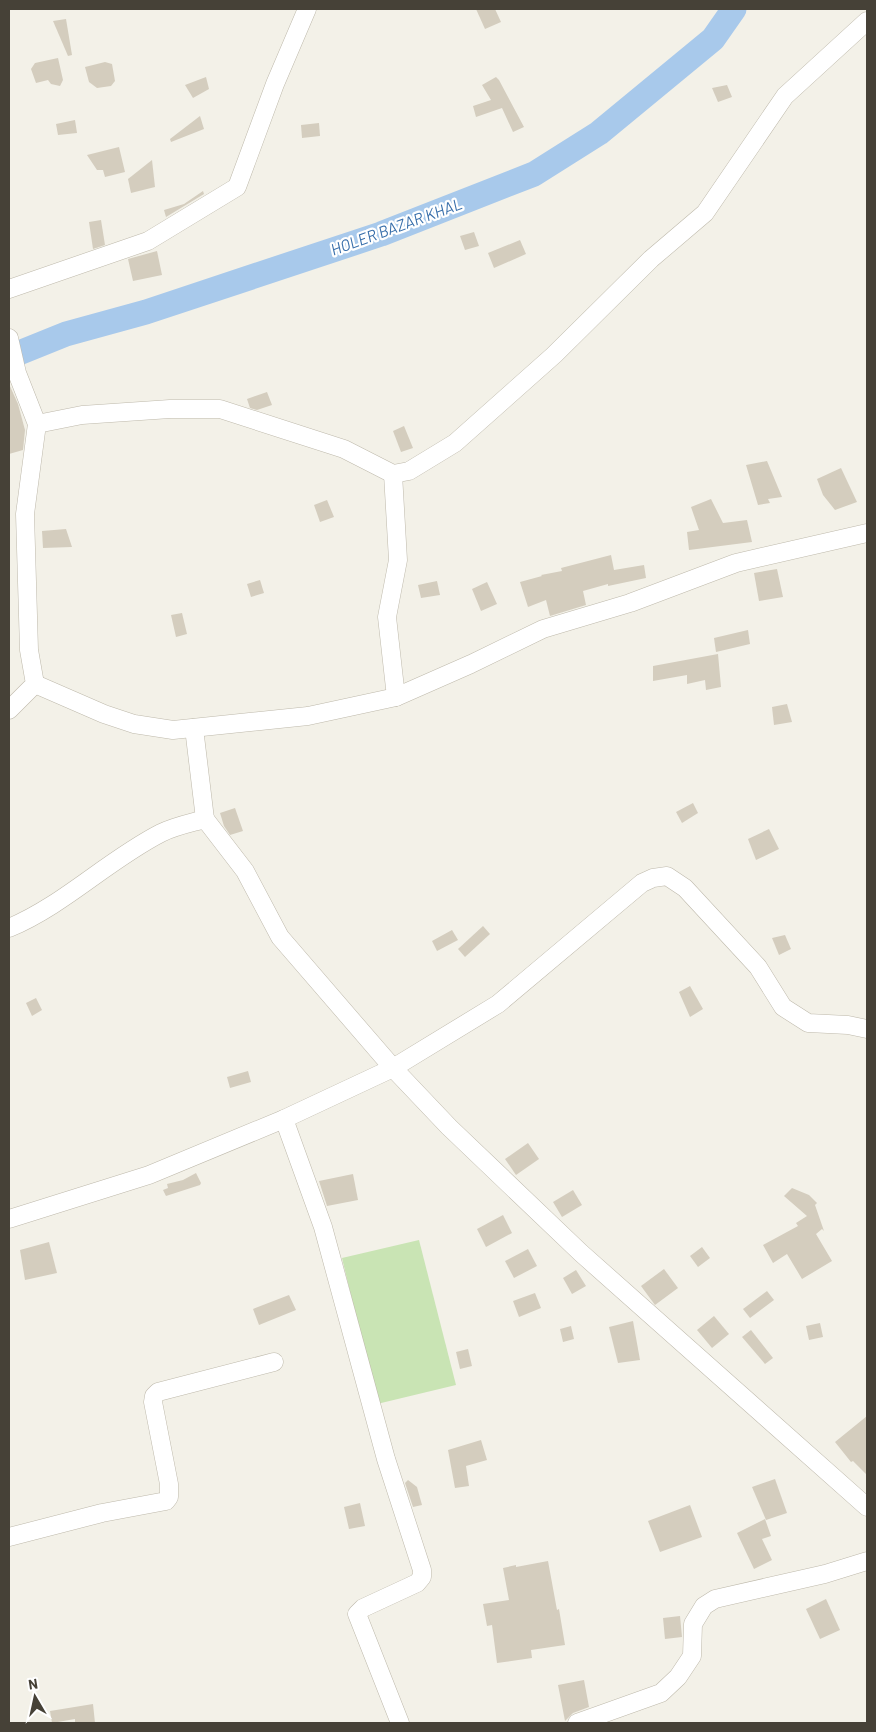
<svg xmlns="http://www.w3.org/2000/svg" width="876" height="1732" viewBox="0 0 876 1732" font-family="Barlow,sans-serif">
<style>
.green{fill:#c9e4b4}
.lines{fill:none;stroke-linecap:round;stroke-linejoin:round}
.river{stroke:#a8c9eb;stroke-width:25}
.building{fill:#d4cdbe}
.minor-casing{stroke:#beb9ab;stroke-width:19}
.minor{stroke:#fff;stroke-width:18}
.labels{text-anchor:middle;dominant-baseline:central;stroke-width:4.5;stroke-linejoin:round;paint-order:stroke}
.water-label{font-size:16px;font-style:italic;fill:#376eaa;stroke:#fff}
</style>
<rect width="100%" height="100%" fill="#f3f1e8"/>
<path class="green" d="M419 1240 456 1385 377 1404 342 1258Z"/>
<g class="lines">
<path class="river" d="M9 357 66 334 146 312 381 234 534 174 599 133 713 39 734 9"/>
</g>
<g class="building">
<path d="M476 9H495L501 22 485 29Z"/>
<path d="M66 19 72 55 68 56 53 21Z"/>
<path d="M58 58 63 80 60 86 51 84 48 80 36 83 31 69 35 63Z"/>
<path d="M105 62 112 64 115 81 111 86 97 88 89 82 85 67Z"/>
<path d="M206 77 209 89 193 98 185 85Z"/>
<path d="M496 77 499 80 524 127 513 132 502 108 476 117 473 106 491 100 482 85Z"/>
<path d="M727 85 732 97 718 102 712 88Z"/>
<path d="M200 116 204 129 171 142 170 139Z"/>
<path d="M75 120 77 133 58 135 56 124Z"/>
<path d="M319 123 320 136 302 138 301 125Z"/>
<path d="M119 147 125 172 105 177 103 170H97L87 155Z"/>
<path d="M152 160 155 187 131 193 128 179Z"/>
<path d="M203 191 204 194 166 217 164 210 184 204Z"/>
<path d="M101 220 105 245 93 249 89 222Z"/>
<path d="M474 232 479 246 465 250 460 236Z"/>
<path d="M520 240 526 254 494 268 488 253Z"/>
<path d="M157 251 162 275 133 281 128 259Z"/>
<path d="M9 384 18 404 25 430 23 450 9 454Z"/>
<path d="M267 392 272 405 257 410 250 408 247 399Z"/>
<path d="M404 426 413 448 401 452 393 431Z"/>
<path d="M767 461 782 497 768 499 770 503 758 505 746 465Z"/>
<path d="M841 468 857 502 835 510 823 495 817 479Z"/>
<path d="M711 499 723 523 747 520 752 542 689 550 687 532 699 530 691 507Z"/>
<path d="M327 500 334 517 320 522 314 505Z"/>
<path d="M66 529 72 547 43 548 42 531Z"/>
<path d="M611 555 614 570 644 565 646 578 608 586V584L583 591 586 605 550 616 546 600 528 607 520 582 542 576 541 575 562 571 561 568Z"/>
<path d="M777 569 783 597 759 601 754 573Z"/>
<path d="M260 580 264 593 251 597 247 584Z"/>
<path d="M437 581 440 595 421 598 418 585Z"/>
<path d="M487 582 497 604 481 611 472 589Z"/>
<path d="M182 613 187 634 176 637 171 615Z"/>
<path d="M748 630 750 644 716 652 714 638Z"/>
<path d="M718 654 721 687 706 690 705 680 687 684V675L653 681V666Z"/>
<path d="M787 704 792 722 774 725 772 707Z"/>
<path d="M693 803 698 813 682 823 676 812Z"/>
<path d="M235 808 243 831 230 835 224 826 220 813Z"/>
<path d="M769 829 779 849 756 860 748 839Z"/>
<path d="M483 926 490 934 465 957 458 949Z"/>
<path d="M452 930 458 940 437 951 432 941Z"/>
<path d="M785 935 791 949 779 955 772 938Z"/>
<path d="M690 986 703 1009 690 1017 679 992Z"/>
<path d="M36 998 42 1010 32 1016 26 1003Z"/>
<path d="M248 1071 251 1082 230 1088 227 1077Z"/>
<path d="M528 1143 539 1159 516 1175 505 1159Z"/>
<path d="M196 1173 201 1183 200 1185 166 1196 163 1190 168 1188 167 1184 183 1180Z"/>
<path d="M353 1174 358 1200 327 1206 319 1181Z"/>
<path d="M792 1188 809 1195 817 1203 815 1205 824 1231 822 1229 816 1234 832 1261 802 1279 787 1254 773 1263 763 1245 798 1226 796 1223 807 1216 784 1196Z"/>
<path d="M573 1190 582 1205 562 1217 553 1202Z"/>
<path d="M503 1215 512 1233 486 1247 477 1229Z"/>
<path d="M49 1242 57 1273 25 1280 20 1250Z"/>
<path d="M702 1247 710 1258 698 1267 690 1256Z"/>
<path d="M528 1249 537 1266 514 1278 505 1261Z"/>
<path d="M664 1269 678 1288 655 1305 641 1286Z"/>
<path d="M576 1270 586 1286 572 1294 563 1278Z"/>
<path d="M767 1291 774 1300 750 1318 743 1309Z"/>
<path d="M535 1293 541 1308 519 1317 513 1301Z"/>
<path d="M289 1295 296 1310 259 1325 253 1309Z"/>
<path d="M714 1316 729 1334 712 1348 697 1330Z"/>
<path d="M633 1321 640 1360 618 1363 609 1327Z"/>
<path d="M820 1323 823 1337 809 1340 806 1326Z"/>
<path d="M571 1326 574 1339 563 1342 560 1329Z"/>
<path d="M751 1330 773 1358 765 1364 742 1337Z"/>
<path d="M468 1349 472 1366 460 1369 456 1352Z"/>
<path d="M867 1416V1475L853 1461 851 1462 835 1442Z"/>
<path d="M481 1440 487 1460 466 1466 469 1486 455 1488 448 1450Z"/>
<path d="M775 1479 787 1513 766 1520 752 1487Z"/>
<path d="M408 1480 417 1487 422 1505 413 1507 405 1483Z"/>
<path d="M360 1503 365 1526 349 1529 344 1507Z"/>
<path d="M690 1505 702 1537 660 1552 648 1521Z"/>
<path d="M765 1519 771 1536 762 1539 772 1560 754 1569 737 1533Z"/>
<path d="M548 1561 557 1610 559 1609 565 1645 531 1650 532 1658 497 1663 492 1625 487 1626 483 1604 509 1600 503 1568 516 1565V1567Z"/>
<path d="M826 1599 840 1630 820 1639 806 1609Z"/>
<path d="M680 1616 682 1637 665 1639 663 1618Z"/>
<path d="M584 1680 589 1707 573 1713 565 1721 558 1685Z"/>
<path d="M93 1704 95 1723H75V1719L52 1723 50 1711Z"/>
</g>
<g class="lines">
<g class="minor-casing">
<g id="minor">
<path d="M9 289 148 241 237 187 275 84 307 9"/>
<path d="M9 338 17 373 37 424 25 514 29 650 35 684 9 710"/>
<path d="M37 424 82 415 170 409H220L344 449 393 474 409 471 455 443 554 355 651 259 705 213 785 96 867 21"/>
<path d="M393 474 398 560 387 617 396 697"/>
<path d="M35 684 104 714 134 724 173 730 308 716 396 697 471 664 543 629 630 603 736 563 867 533"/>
<path d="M194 728 205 819"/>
<path d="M9 928C64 905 108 860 161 833 175 826 191 823 205 819L245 871 280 937 393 1068 449 1127 581 1253 867 1507"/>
<path d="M284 1119 323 1227 386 1459 422 1570V1577L417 1583 363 1608 357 1614 400 1723"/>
<path d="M9 1219 149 1175 284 1119 393 1068 498 1004 642 883 653 878 667 876 685 888 758 967 783 1007 808 1023 848 1025 867 1029"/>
<path d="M9 1537 102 1513 166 1501 169 1497V1484L153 1402 154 1396 158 1392 274 1362"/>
<path d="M577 1723 661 1693 678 1677 692 1656 693 1624 704 1606 715 1599 825 1574 867 1561"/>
</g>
</g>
<use href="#minor" class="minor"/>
</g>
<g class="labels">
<g class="water-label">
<text transform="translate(396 226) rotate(-20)">HOLER BAZAR KHAL</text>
</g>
</g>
<rect width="876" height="1732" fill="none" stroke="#464137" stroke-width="20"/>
<g transform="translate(35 1697) rotate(351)" stroke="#ffffff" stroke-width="4" paint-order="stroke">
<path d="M0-4L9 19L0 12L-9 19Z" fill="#464137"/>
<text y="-8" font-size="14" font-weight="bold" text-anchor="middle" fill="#464137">N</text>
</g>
</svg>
